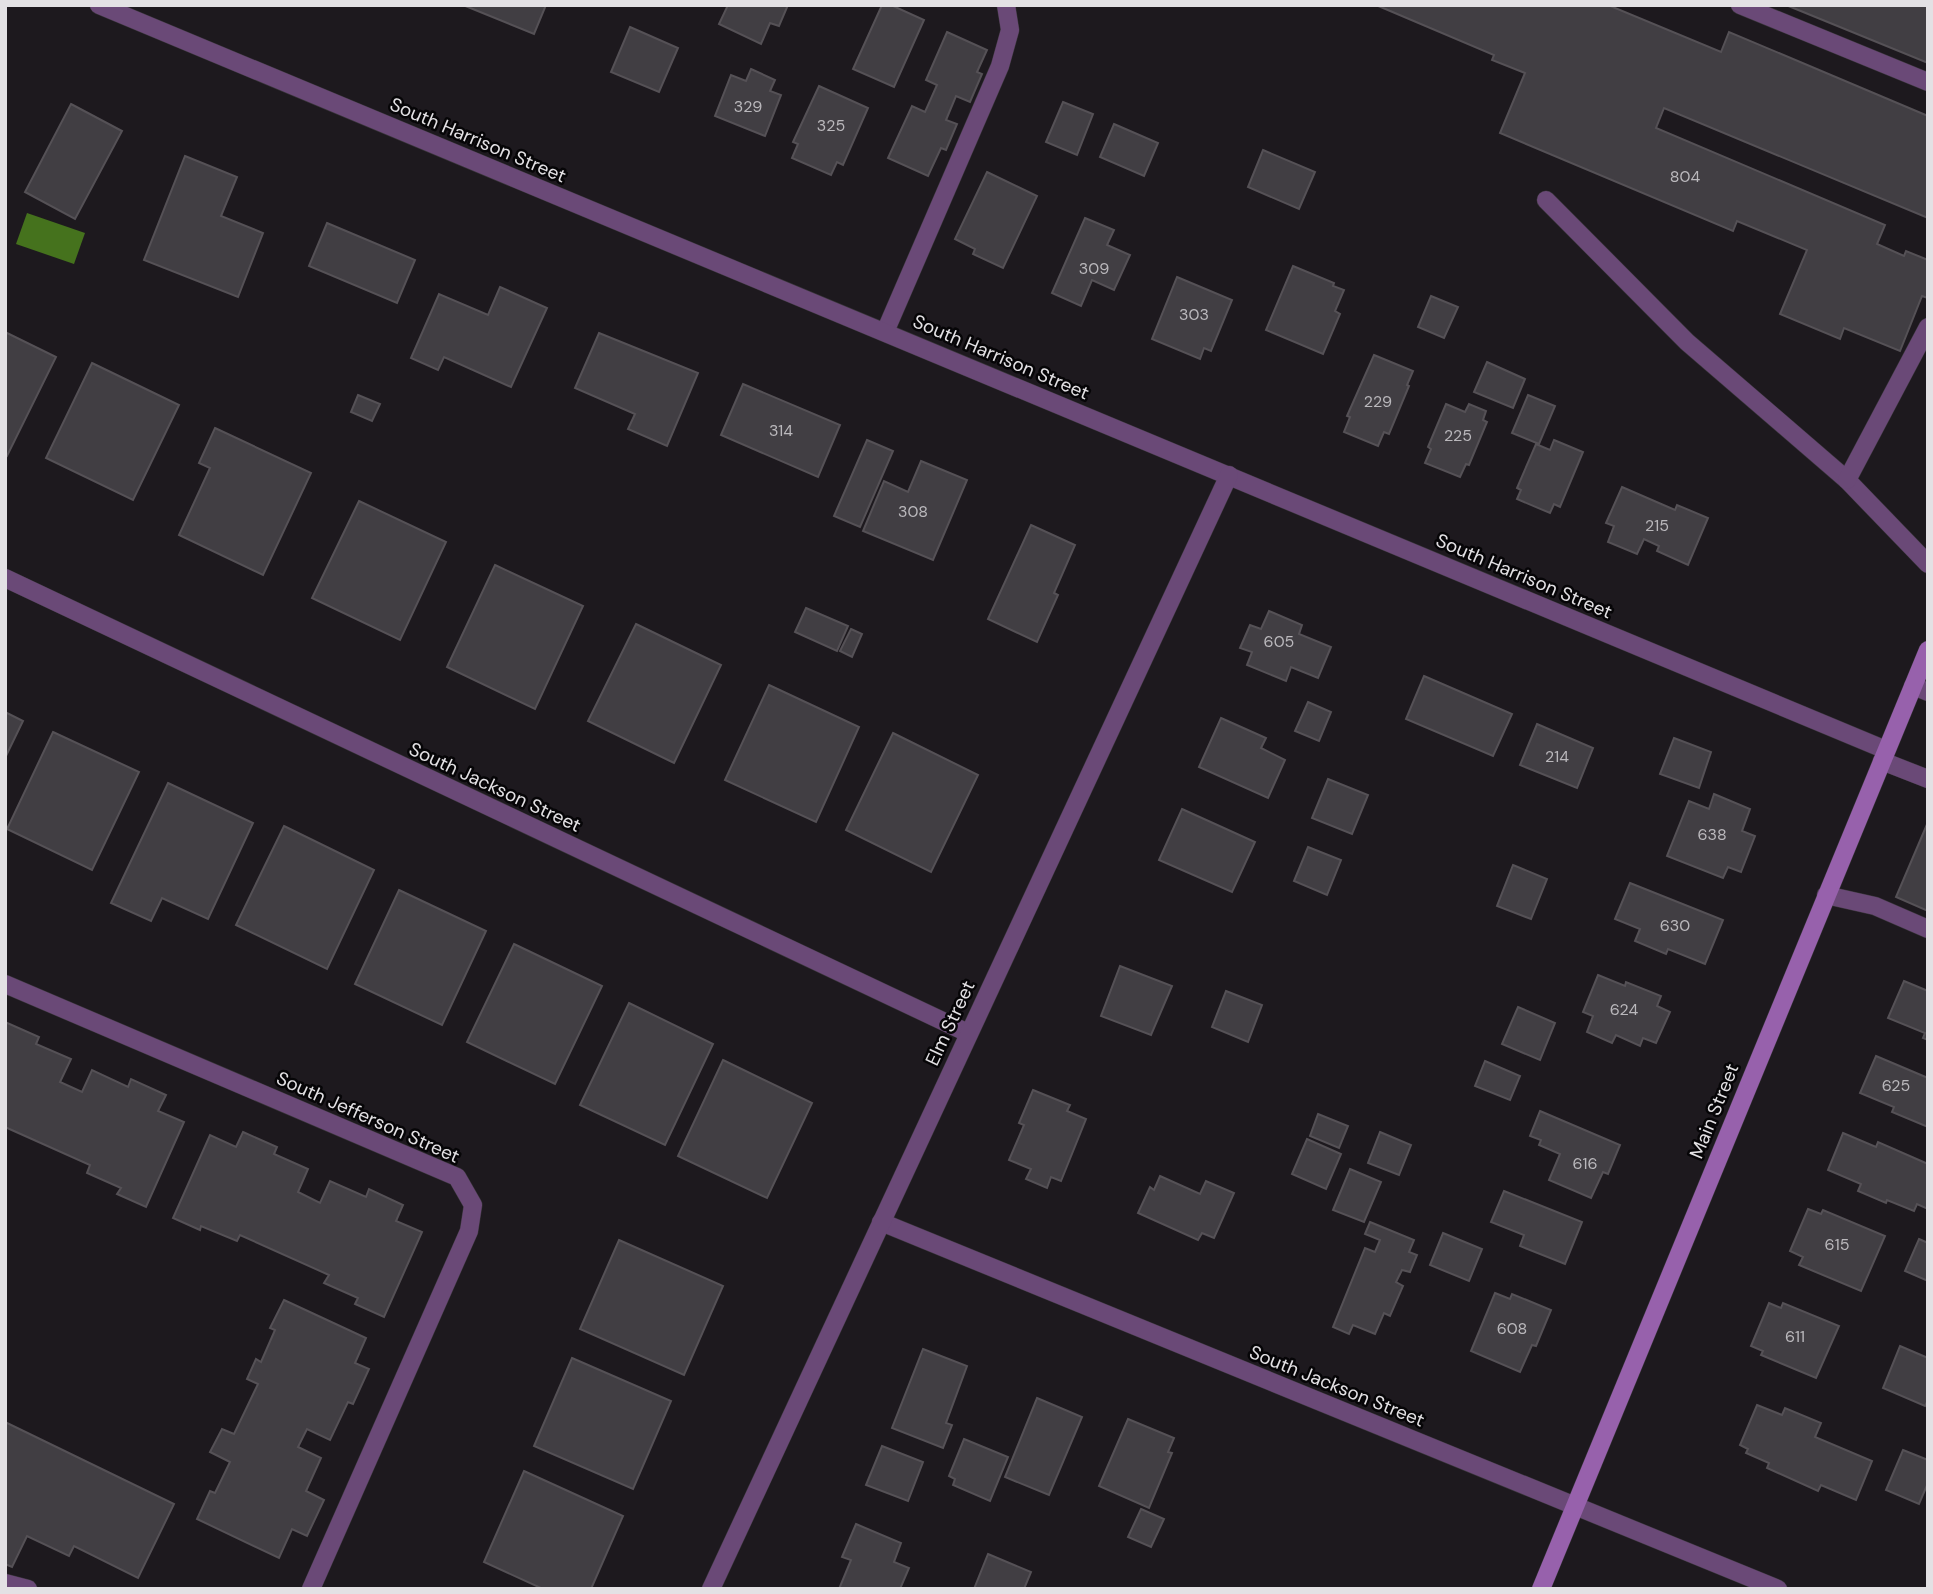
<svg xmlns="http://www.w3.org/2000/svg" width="1933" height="1594" viewBox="0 0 1933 1594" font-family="'DM Sans',sans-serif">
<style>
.water{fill:#45721d}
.building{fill:#413e43;stroke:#555156;stroke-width:2}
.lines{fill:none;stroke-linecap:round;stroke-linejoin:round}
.lane-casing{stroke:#39353a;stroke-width:19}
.street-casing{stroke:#39353a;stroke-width:19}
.secondary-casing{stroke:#39353a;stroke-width:19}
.lane{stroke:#6a4977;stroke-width:18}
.street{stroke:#6a4977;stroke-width:18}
.secondary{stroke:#9761ac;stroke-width:18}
.labels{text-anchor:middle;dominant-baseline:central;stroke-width:5;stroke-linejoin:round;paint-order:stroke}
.number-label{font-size:16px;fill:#bab8bc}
.street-label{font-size:19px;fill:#e3e1e4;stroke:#060507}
</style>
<rect width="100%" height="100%" fill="#1d191e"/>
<path class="water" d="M27 213 85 233 74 264 16 244Z"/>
<g class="building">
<path d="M463 5H546L534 34Z"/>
<path d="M728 5H788L779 26 770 23 761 44 719 24Z"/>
<path d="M882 5H891L924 20 894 87 853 69Z"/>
<path d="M1376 5H1608L1721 52 1729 32 1928 116V218L1664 108 1656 128 1885 225 1877 244 1904 256 1906 251 1928 260V298L1922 296 1900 351 1844 328 1840 339 1780 314 1807 250 1737 221 1733 231 1500 133 1525 73 1492 60 1494 55Z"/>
<path d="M1786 5H1928V63Z"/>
<path d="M630 27 678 48 659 92 611 72Z"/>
<path d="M947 32 987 50 977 72 982 74 970 102 956 96 946 120 957 124 946 150 941 148 928 176 888 158 912 106 925 112 937 85 926 80Z"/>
<path d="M751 69 775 80 770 91 781 95 765 136 715 116 731 75 746 81Z"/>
<path d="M819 86 868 108 843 165 837 162 831 175 792 158 798 144 793 142Z"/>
<path d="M1063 102 1093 114 1077 155 1046 142Z"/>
<path d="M71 104 122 131 75 219 25 192Z"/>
<path d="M1114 124 1158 143 1144 176 1100 157Z"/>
<path d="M1263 150 1315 172 1299 209 1248 187Z"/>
<path d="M185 156 237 177 221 216 263 233 238 297 144 260Z"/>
<path d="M987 172 1037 196 1003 268 973 254 975 249 955 239Z"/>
<path d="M1085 218 1114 230 1107 245 1130 255 1114 290 1092 280 1081 306 1052 293Z"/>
<path d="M327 223 415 260 397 303 309 266Z"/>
<path d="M1293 266 1334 283 1333 286 1344 290 1335 311 1340 314 1323 354 1266 330Z"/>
<path d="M1177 277 1232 300 1211 351 1204 348 1200 359 1152 339Z"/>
<path d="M500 287 547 308 511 387 444 357 438 370 411 358 439 294 488 315Z"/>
<path d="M1431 296 1458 307 1444 338 1418 327Z"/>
<path d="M5 332 56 357 7 456 5 455Z"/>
<path d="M599 333 698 373 667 446 628 429 635 414 575 388Z"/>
<path d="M1374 355 1413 371 1407 385 1409 386 1389 434 1384 432 1378 446 1344 432 1350 417 1347 416Z"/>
<path d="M1487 362 1525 379 1513 408 1474 392Z"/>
<path d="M92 363 179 405 133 500 46 458Z"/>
<path d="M743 384 840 425 818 477 721 435Z"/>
<path d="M358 395 380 404 372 421 351 412Z"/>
<path d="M1528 395 1555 406 1539 444 1512 433Z"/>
<path d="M1446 404 1465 412 1469 404 1486 411 1483 420 1487 422 1469 465 1466 464 1460 477 1425 463 1431 449 1428 447Z"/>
<path d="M215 428 311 473 263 575 179 535 210 468 199 463Z"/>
<path d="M867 440 893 451 860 527 834 516Z"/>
<path d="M1554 440 1583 452 1560 507 1554 504 1550 513 1517 499 1521 490 1517 488 1536 444 1550 450Z"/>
<path d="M921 461 967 480 933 560 863 531 884 481 908 492Z"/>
<path d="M1622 487 1675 510 1677 505 1708 518 1688 565 1657 551 1659 546 1644 539 1637 554 1608 542 1614 526 1606 523Z"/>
<path d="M359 501 446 542 400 640 312 598Z"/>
<path d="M1031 525 1075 545 1054 593 1058 595 1037 642 988 619Z"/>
<path d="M495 565 583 606 535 709 447 667Z"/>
<path d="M806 608 848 626 837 651 795 632Z"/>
<path d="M1269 611 1302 625 1299 634 1331 647 1318 678 1291 667 1286 681 1247 665 1252 652 1240 648 1250 625 1261 629Z"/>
<path d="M636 624 721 665 674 763 588 721Z"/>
<path d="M851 629 862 634 852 657 840 651Z"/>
<path d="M1424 676 1512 714 1493 756 1406 719Z"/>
<path d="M769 685 859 727 816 822 725 780Z"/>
<path d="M1308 702 1331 712 1319 741 1295 731Z"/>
<path d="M5 712 23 721 5 758Z"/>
<path d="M1221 718 1266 738 1261 748 1285 760 1268 798 1199 767Z"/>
<path d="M1537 724 1593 748 1577 788 1520 765Z"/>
<path d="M53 732 139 772 92 870 7 829Z"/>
<path d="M893 733 978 775 931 872 846 830Z"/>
<path d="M1674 738 1711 752 1699 788 1660 774Z"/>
<path d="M1328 779 1368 795 1352 834 1312 818Z"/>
<path d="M168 783 253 823 208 919 162 898 151 921 111 903Z"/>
<path d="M1714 794 1750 809 1742 831 1755 836 1741 872 1728 867 1723 878 1667 856 1689 801 1709 809Z"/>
<path d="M1182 809 1255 842 1232 892 1159 860Z"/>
<path d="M1928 822V911L1896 897Z"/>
<path d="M284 826 374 870 327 969 236 925Z"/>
<path d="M1308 847 1341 860 1327 895 1294 881Z"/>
<path d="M1513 865 1547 879 1531 919 1497 906Z"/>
<path d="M1630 883 1723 920 1705 964 1668 949 1666 954 1635 941 1640 929 1615 919Z"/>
<path d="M399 890 486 931 442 1025 355 984Z"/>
<path d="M514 944 602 986 555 1084 467 1042Z"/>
<path d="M1120 966 1172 986 1151 1035 1101 1016Z"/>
<path d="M1598 975 1625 986 1626 982 1661 996 1657 1006 1670 1012 1656 1043 1643 1038 1640 1046 1616 1035 1612 1043 1587 1032 1593 1016 1583 1012Z"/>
<path d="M1904 981 1928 991V1040L1923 1038 1925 1033 1888 1018Z"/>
<path d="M1226 991 1262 1005 1248 1042 1212 1027Z"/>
<path d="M629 1003 713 1044 665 1145 580 1105Z"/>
<path d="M1518 1007 1555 1023 1540 1060 1502 1044Z"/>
<path d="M5 1022 39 1037 36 1044 71 1059 60 1082 82 1092 92 1070 128 1087 131 1079 166 1095 158 1111 184 1122 146 1207 117 1194 121 1188 87 1173 90 1165 5 1127Z"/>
<path d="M1876 1056 1928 1078V1127L1892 1112 1894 1107 1860 1093Z"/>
<path d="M723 1060 812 1103 767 1198 678 1156Z"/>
<path d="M1485 1061 1520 1076 1510 1100 1475 1086Z"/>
<path d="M1033 1090 1070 1105 1067 1111 1086 1119 1061 1181 1051 1177 1047 1188 1026 1179 1031 1169 1009 1160 1024 1125 1019 1123Z"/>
<path d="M1540 1111 1620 1145 1608 1174 1603 1172 1591 1198 1549 1180 1560 1154 1539 1145 1541 1140 1530 1136Z"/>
<path d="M1318 1114 1348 1126 1339 1148 1310 1136Z"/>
<path d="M243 1132 277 1147 274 1154 308 1169 298 1192 320 1203 330 1181 366 1197 369 1189 403 1205 396 1221 422 1232 384 1317 355 1304 358 1298 324 1283 329 1275 240 1235 237 1241 201 1226 200 1230 173 1218 210 1135 236 1147Z"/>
<path d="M1380 1132 1411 1145 1399 1175 1368 1163Z"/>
<path d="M1843 1133 1876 1147 1878 1142 1928 1164V1209L1917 1204 1914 1211 1887 1200 1886 1203 1858 1191 1861 1184 1828 1170Z"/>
<path d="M1307 1139 1341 1154 1326 1189 1292 1174Z"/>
<path d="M1350 1169 1381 1182 1364 1222 1333 1210Z"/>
<path d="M1160 1176 1200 1194 1206 1181 1234 1193 1214 1238 1202 1233 1198 1240 1138 1213 1150 1187 1154 1190Z"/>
<path d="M1504 1191 1582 1222 1565 1264 1520 1246 1524 1235 1491 1222Z"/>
<path d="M1808 1209 1821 1214 1823 1210 1885 1236 1861 1291 1799 1265 1803 1257 1790 1251Z"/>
<path d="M1370 1222 1414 1240 1409 1252 1417 1255 1410 1272 1402 1270 1396 1282 1403 1286 1390 1316 1384 1313 1375 1334 1353 1325 1349 1334 1333 1327 1365 1248 1375 1252 1380 1240 1365 1234Z"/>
<path d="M1443 1233 1482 1249 1469 1281 1430 1265Z"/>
<path d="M1919 1239 1928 1243V1281L1905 1271Z"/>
<path d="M619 1240 723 1286 684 1375 580 1329Z"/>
<path d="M1495 1293 1510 1299 1512 1294 1551 1310 1536 1346 1532 1345 1520 1372 1471 1351Z"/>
<path d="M284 1300 366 1338 355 1363 369 1369 353 1404 348 1402 330 1440 307 1429 298 1447 321 1458 306 1491 324 1500 307 1536 292 1529 279 1558 197 1519 210 1491 215 1493 230 1462 210 1452 222 1429 234 1434 258 1384 247 1379 256 1359 261 1362 275 1330 270 1328Z"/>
<path d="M1769 1303 1781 1308 1783 1303 1839 1326 1816 1378 1761 1355 1763 1351 1751 1346Z"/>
<path d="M1900 1346 1928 1358V1400L1925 1406 1883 1388Z"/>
<path d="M923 1349 967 1366 946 1423 952 1425 943 1448 892 1428Z"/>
<path d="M572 1358 671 1401 633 1489 534 1446Z"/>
<path d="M1037 1398 1082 1417 1049 1495 1005 1477Z"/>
<path d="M1757 1405 1782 1415 1785 1408 1821 1423 1815 1437 1872 1461 1856 1500 1821 1485 1818 1491 1767 1468 1769 1463 1746 1453 1748 1449 1740 1445Z"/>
<path d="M1128 1419 1174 1438 1168 1452 1172 1453 1149 1508 1099 1486Z"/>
<path d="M5 1422 174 1504 138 1578 74 1546 69 1556 27 1536 12 1567 5 1564Z"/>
<path d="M964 1439 1008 1457 990 1501 953 1485 955 1479 949 1476Z"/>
<path d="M882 1446 923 1462 908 1501 866 1485Z"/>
<path d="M1903 1450 1928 1460V1483L1919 1504 1886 1490Z"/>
<path d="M524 1471 623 1516 591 1589H543L484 1562Z"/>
<path d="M1141 1509 1164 1519 1151 1547 1128 1537Z"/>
<path d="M856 1524 901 1543 894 1562 909 1568 900 1589H839L851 1560 842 1557Z"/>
<path d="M988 1554 1031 1572 1024 1589H974Z"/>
</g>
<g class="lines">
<g class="lane-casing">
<g id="lane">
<path d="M1740 5 1928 82"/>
<path d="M1546 200 1687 342 1847 480 1928 564"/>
<path d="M885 332 1000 66 1010 30 1006 5"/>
<path d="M1847 480 1928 327"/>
<path d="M1913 686 1928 692"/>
<path d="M1882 761 1928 779"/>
<path d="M1826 895 1875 906 1928 929"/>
<path d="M5 1583 28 1589"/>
</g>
</g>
<g class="street-casing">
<g id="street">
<path d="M99 5 1886 750"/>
<path d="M5 578 968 1033"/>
<path d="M5 984 457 1177 473 1205 469 1231 311 1589"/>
<path d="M881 1222 1778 1589"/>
<path d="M711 1589 1229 475"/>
</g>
</g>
<g class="secondary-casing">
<path id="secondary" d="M1541 1589 1928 650"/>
</g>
<use href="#lane" class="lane"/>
<use href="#street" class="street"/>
<use href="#secondary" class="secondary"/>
</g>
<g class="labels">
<g class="number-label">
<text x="748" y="106">329</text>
<text x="831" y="125">325</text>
<text x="1685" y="176">804</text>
<text x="1094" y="268">309</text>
<text x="1194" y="314">303</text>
<text x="1378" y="401">229</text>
<text x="781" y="430">314</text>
<text x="1458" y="435">225</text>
<text x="913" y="511">308</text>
<text x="1657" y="525">215</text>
<text x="1279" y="641">605</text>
<text x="1557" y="756">214</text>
<text x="1712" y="834">638</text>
<text x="1675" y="925">630</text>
<text x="1624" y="1009">624</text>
<text x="1896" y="1085">625</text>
<text x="1585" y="1163">616</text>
<text x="1837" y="1244">615</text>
<text x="1512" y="1328">608</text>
<text x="1795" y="1336">611</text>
</g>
<g class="street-label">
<text transform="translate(478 140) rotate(23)">South Harrison Street</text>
<text transform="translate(1001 357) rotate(23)">South Harrison Street</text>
<text transform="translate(1524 576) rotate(23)">South Harrison Street</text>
<text transform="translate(495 787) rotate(25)">South Jackson Street</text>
<text transform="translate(950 1023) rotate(-65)">Elm Street</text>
<text transform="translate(1714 1111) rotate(-68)">Main Street</text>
<text transform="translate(368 1117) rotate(24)">South Jefferson Street</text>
<text transform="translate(1337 1386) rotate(22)">South Jackson Street</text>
</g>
</g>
<rect width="1933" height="1594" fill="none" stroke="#e3e1e4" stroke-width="14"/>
</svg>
